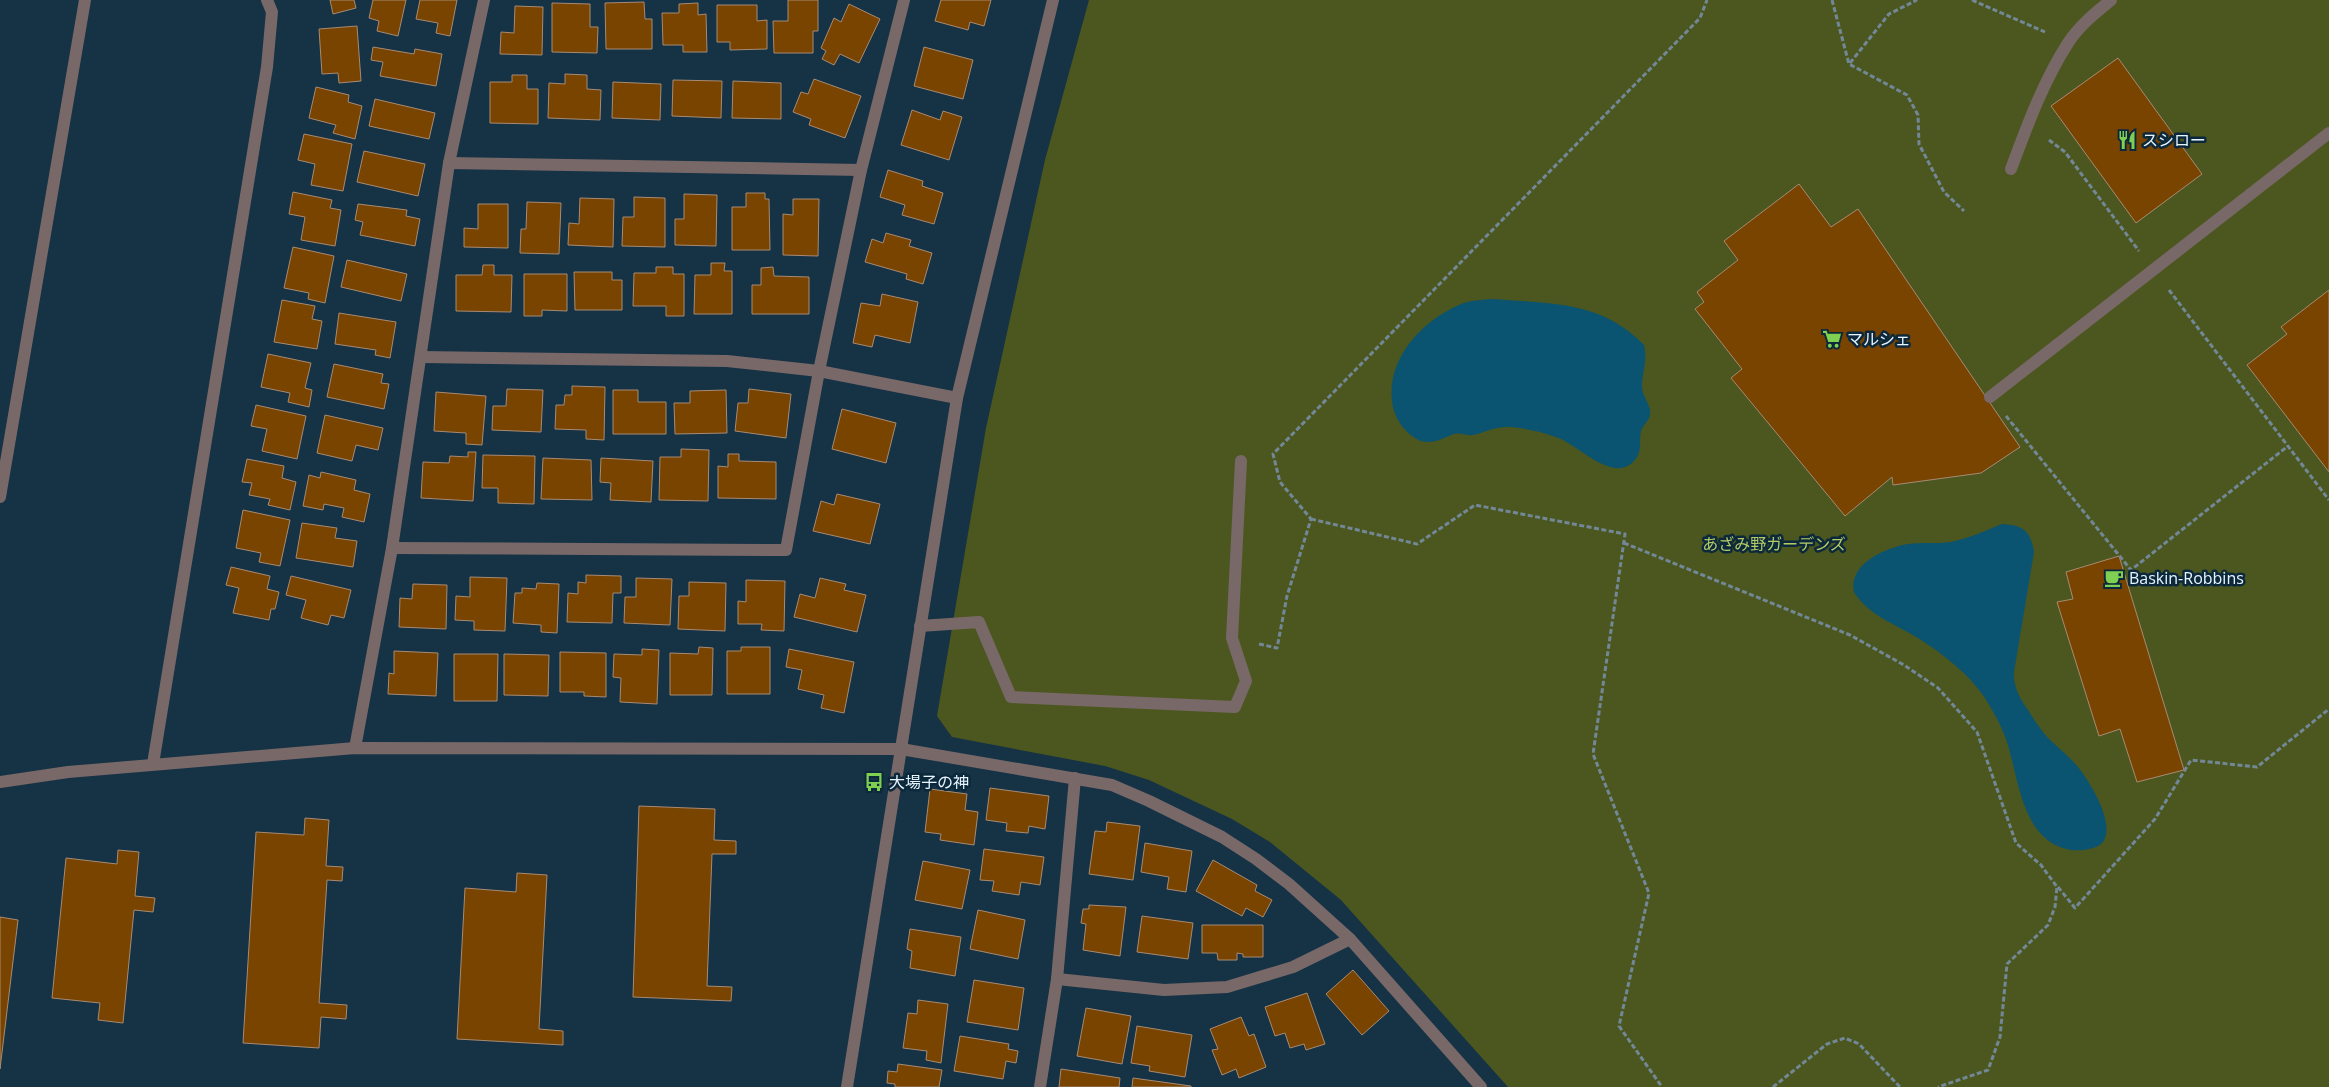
<svg xmlns="http://www.w3.org/2000/svg" width="2329" height="1087" viewBox="0 0 2329 1087" font-family="'Open Sans','Noto Sans JP',sans-serif">
<style>
.green{fill:#4c5720}
.water{fill:#0a5371}
.building{fill:#794300;stroke:#a78b73}
.lines{fill:none;stroke-linecap:round;stroke-linejoin:round}
.path{stroke:#728897;stroke-width:3;stroke-dasharray:5 2.5;stroke-linecap:butt}
.service{stroke:#796868;stroke-width:12}
.pedestrian{stroke:#796868;stroke-width:12}
.minor{stroke:#796868;stroke-width:12}
.tertiary{stroke:#796868;stroke-width:12}
.labels{text-anchor:middle;dominant-baseline:central;stroke-width:5;stroke-linejoin:round;paint-order:stroke}
.poi-label{font-size:16px;fill:#e7f4fe;stroke:#0c283b;text-anchor:start}
.park-label{font-size:16px;fill:#b5cb65;stroke:#0c283b}
</style>
<rect width="100%" height="100%" fill="#163245"/>
<path class="green" d="M1089 0H2329V1087H1508L1341 900 1270 842 1232 819 1149 780 1105 766 952 737 937 716 986 428 1045 160Z"/>
<g class="water">
<path d="M1493 299C1550 304 1601 300 1644 345 1648 360 1642 372 1642 387 1642 396 1652 406 1650 415 1649 421 1643 425 1641 431 1639 440 1642 449 1637 457 1618 487 1581 448 1561 439 1547 433 1525 428 1510 427 1496 426 1486 432 1473 435 1467 436 1460 432 1454 434 1441 439 1429 447 1415 438 1402 430 1393 415 1392 401 1387 358 1422 321 1459 305 1470 300 1481 300 1493 299Z"/>
<path d="M2002 524C2023 525 2031 531 2034 552L2014 672C2013 686 2020 699 2028 710 2034 720 2041 730 2048 738 2058 748 2069 756 2078 767 2090 782 2116 824 2103 842 2096 850 2080 851 2071 850 2020 841 2019 776 2006 739 2001 725 1993 711 1985 698 1968 673 1943 654 1918 638 1895 624 1868 615 1854 592 1848 564 1885 548 1908 544 1922 542 1937 544 1951 542 1969 538 1985 531 2002 524Z"/>
</g>
<g class="building">
<path d="M330 0H354L356 8 333 14Z"/>
<path d="M373 0H406L398 36 377 31 379 21 369 18Z"/>
<path d="M420 0H457L450 36 436 33 438 23 416 19Z"/>
<path d="M788 0H818V31H813V53H774L773 21H788Z"/>
<path d="M941 0H991L984 26 970 22 968 30 935 21Z"/>
<path d="M644 2 645 19H652V49H606L605 3Z"/>
<path d="M552 3 590 4V27H598L597 53 552 52Z"/>
<path d="M698 3V15L706 14 707 52H683V45H663L662 13H679V4Z"/>
<path d="M849 4 880 19 859 63 840 54 834 65 822 59 826 51 821 48 834 18 841 22Z"/>
<path d="M717 5H757V21L767 20V49L730 50V42H717Z"/>
<path d="M515 6 543 7 542 55 500 54 501 32 514 33Z"/>
<path d="M357 26 361 81 339 83 338 73 322 74 319 29Z"/>
<path d="M373 47 414 54 415 49 442 54 436 86 380 76 383 62 371 60Z"/>
<path d="M924 47 973 60 963 99 914 86Z"/>
<path d="M2118 58 2202 174 2136 223 2051 106Z"/>
<path d="M565 74 587 75V89L601 90 600 120 548 118 549 83 565 84Z"/>
<path d="M512 75H527V89H538V124L490 123V82H512Z"/>
<path d="M814 79 861 96 845 138 809 125 811 119 793 112 801 92 808 94Z"/>
<path d="M673 80 722 81 721 118 672 116Z"/>
<path d="M733 81 781 83V119L732 118Z"/>
<path d="M613 82 661 84 660 120 612 118Z"/>
<path d="M316 87 349 95 348 102 362 106 355 139 333 133 336 125 309 118Z"/>
<path d="M375 99 435 113 429 139 369 126Z"/>
<path d="M912 110 940 120 943 111 962 117 949 160 901 145Z"/>
<path d="M304 134 352 144 343 191 311 185 315 164 298 160Z"/>
<path d="M364 151 425 164 418 196 357 182Z"/>
<path d="M888 170 923 181 922 186 943 193 934 224 902 215 905 205 880 197Z"/>
<path d="M1799 184 1831 227 1858 209 2020 447 1981 473 1893 485 1892 477 1845 516 1731 378 1742 369 1695 309 1704 302 1697 292 1738 260 1724 241Z"/>
<path d="M293 192 332 200 330 208 341 210 335 246 301 240 305 217 289 214Z"/>
<path d="M746 193H765V199H769L770 250H732V207H746Z"/>
<path d="M684 194 717 195 716 246 675 245V219H684Z"/>
<path d="M634 197 665 198V247L622 246 623 217H634Z"/>
<path d="M580 198 614 199 613 247 568 245 569 223 579 224Z"/>
<path d="M793 199H819L818 256 783 255V214L793 215Z"/>
<path d="M527 202 561 203 559 254 520 253 521 229H526Z"/>
<path d="M358 204 407 210 406 216 420 219 415 246 360 235 363 222 355 220Z"/>
<path d="M478 204H508V248L464 247V228L478 229Z"/>
<path d="M886 233 911 240 909 246 932 253 923 284 906 279 907 274 865 262 872 239 883 243Z"/>
<path d="M293 247 334 256 325 303 308 299 309 293 284 288Z"/>
<path d="M347 260 407 274 401 301 341 287Z"/>
<path d="M711 263H725L724 271H732V314H694L695 275H711Z"/>
<path d="M483 265H494V275H512L511 312 456 311V275H482Z"/>
<path d="M656 267H673V274H684V316H666V306H633L634 273H656Z"/>
<path d="M773 267 774 276 809 277V314H752V285H761V268Z"/>
<path d="M574 272H612V280H622V310H575Z"/>
<path d="M524 274H567V311L542 310V316H524Z"/>
<path d="M2329 290V472L2247 365 2287 334 2281 327Z"/>
<path d="M882 294 918 302 910 343 875 335 872 347 853 343 861 303 880 306Z"/>
<path d="M282 300 315 306 312 319 322 321 317 349 274 342Z"/>
<path d="M339 313 396 322 390 358 375 355 376 350 335 344Z"/>
<path d="M268 354 311 363 305 388 312 390 309 407 288 402 290 393 261 387Z"/>
<path d="M334 364 383 374 381 383 389 384 384 409 327 397Z"/>
<path d="M572 386 605 387 604 440 586 439V430L555 429 556 405H564L565 395H572Z"/>
<path d="M507 389 543 390 541 432 492 430 493 406H506Z"/>
<path d="M749 389 791 394 786 438 735 431 738 403H748Z"/>
<path d="M613 390H638V402H666V434H613Z"/>
<path d="M726 390 727 433 675 434 674 403H690V391Z"/>
<path d="M436 392 486 396 482 445 466 444V433L434 431Z"/>
<path d="M256 405 306 416 297 459 262 451 267 429 251 426Z"/>
<path d="M842 409 896 423 886 463 832 449Z"/>
<path d="M325 415 383 428 378 450 356 445 352 461 317 453Z"/>
<path d="M681 449 709 450 708 501 659 500 660 457H681Z"/>
<path d="M468 452H476L473 501 421 498 423 462 449 463 450 456 468 457Z"/>
<path d="M728 454H739V461L776 462V499L718 498V466L728 467Z"/>
<path d="M483 455 535 456 534 504 498 503V488H482Z"/>
<path d="M543 458 591 460 592 500 541 499Z"/>
<path d="M601 458 653 461 651 502 610 500 611 483 600 482Z"/>
<path d="M247 459 284 466 282 478 296 482 290 510 268 505 270 499 249 495 252 483 242 482Z"/>
<path d="M321 472 356 480 354 490 370 494 364 522 342 517 344 508 324 504 323 510 303 506 309 475 320 478Z"/>
<path d="M837 494 880 504 870 544 813 531 821 501 834 505Z"/>
<path d="M243 510 290 520 280 566 259 562 261 553 236 548Z"/>
<path d="M302 523 337 528 335 538 357 541 353 567 296 558Z"/>
<path d="M2119 556 2184 770 2137 782 2120 729 2099 736 2057 602 2073 599 2066 572Z"/>
<path d="M231 567 270 576 267 589 279 592 275 609H271L269 620 233 613 239 588 226 585Z"/>
<path d="M586 575 621 576V593H613L612 623 567 622 568 593 578 594V582L586 583Z"/>
<path d="M291 576 351 590 344 618 331 615 328 625 301 618 306 600 286 595Z"/>
<path d="M470 577 507 578 505 631 474 630V621L455 620 456 596 470 597Z"/>
<path d="M636 578 672 579 670 625 624 623 625 597H636Z"/>
<path d="M820 578 846 584 844 590 866 595 857 632 794 617 800 594 815 598Z"/>
<path d="M746 580 785 581 784 631 761 630 762 624H738V601L746 602Z"/>
<path d="M689 582 726 583 725 631 678 629 679 596H689Z"/>
<path d="M537 583 559 584 557 633 541 632V625L513 623 515 593H522V588L536 589Z"/>
<path d="M413 584 447 585 446 629 399 627 400 598 412 599Z"/>
<path d="M699 647 713 648 712 695H670V653L698 654Z"/>
<path d="M741 647H770V694H727V651H741Z"/>
<path d="M642 649 659 650 657 704 620 702 621 678 613 677 614 654 642 655Z"/>
<path d="M789 649 854 662 844 713 821 708 824 695 798 689 802 670 786 667Z"/>
<path d="M394 651 438 653 436 696 388 694 389 673 394 674Z"/>
<path d="M560 652 606 653V697L584 696V692H560Z"/>
<path d="M454 654H498L497 701H454Z"/>
<path d="M504 654 549 655 548 696 504 695Z"/>
<path d="M990 788 1049 796 1045 829 1029 826 1028 833 1006 831 1007 823 986 820Z"/>
<path d="M930 789 967 794 965 810 978 812 974 845 940 840 941 834 925 832Z"/>
<path d="M639 806 715 809 714 840 736 841V854H712L707 986 732 987 731 1001 633 997Z"/>
<path d="M305 818 329 820 326 866 343 867 342 881 327 880 319 1003 347 1005 346 1019 321 1017 319 1048 243 1043 256 832 304 835Z"/>
<path d="M1107 822 1140 826 1133 880 1089 874 1095 831 1106 832Z"/>
<path d="M1145 843 1192 851 1186 892 1167 889 1169 877 1141 872Z"/>
<path d="M984 849 1044 857 1040 885 1021 882 1019 895 992 891 994 881 980 880Z"/>
<path d="M118 850 139 852 135 896 155 898 153 912 134 910 123 1023 98 1020 100 1003 52 998 66 858 117 864Z"/>
<path d="M1213 860 1257 885 1255 891 1272 900 1263 917 1246 908 1242 916 1196 891Z"/>
<path d="M923 861 970 870 962 909 915 900Z"/>
<path d="M517 873 547 875 539 1029 563 1031V1045L457 1039 465 888 516 892Z"/>
<path d="M1089 905 1126 907 1120 956 1083 950 1086 924 1081 923 1083 909H1089Z"/>
<path d="M978 910 1025 920 1018 959 970 949Z"/>
<path d="M1142 916 1193 923 1188 959 1137 952Z"/>
<path d="M0 917 18 920 0 1069Z"/>
<path d="M1202 925H1263V957H1243V954L1237 953V960H1218L1217 953H1202Z"/>
<path d="M910 929 961 937 955 976 910 968 912 951 907 949Z"/>
<path d="M1353 970 1389 1011 1362 1035 1326 994Z"/>
<path d="M974 980 1024 988 1018 1030 967 1022Z"/>
<path d="M1307 993 1325 1044 1306 1050 1304 1044 1290 1048 1285 1033 1275 1036 1265 1007Z"/>
<path d="M918 1000 948 1004 941 1063 926 1060 927 1051 903 1048 908 1013 917 1014Z"/>
<path d="M1086 1008 1131 1016 1122 1064 1077 1056Z"/>
<path d="M1241 1017 1249 1036 1254 1034 1266 1067 1239 1078 1236 1069 1222 1075 1212 1050 1218 1049 1210 1029Z"/>
<path d="M1137 1026 1192 1035 1185 1077 1149 1071 1150 1066 1131 1063Z"/>
<path d="M960 1036 1009 1044 1008 1049 1018 1051 1016 1063 1006 1061 1003 1079 954 1071Z"/>
<path d="M898 1064 942 1070 939 1087H895V1084L887 1083 888 1071 897 1072Z"/>
<path d="M1061 1069 1120 1078 1119 1087H1059Z"/>
<path d="M1133 1078 1191 1086V1087H1132Z"/>
</g>
<g class="lines">
<g class="path">
<path d="M1832 0 1849 64 1907 95 1918 115 1919 144 1944 192 1964 211"/>
<path d="M1972 0 2045 32"/>
<path d="M1850 63 1889 14 1917 0"/>
<path d="M2049 140 2065 152 2139 251"/>
<path d="M2169 290 2329 500"/>
<path d="M2006 416 2131 570 2288 446"/>
<path d="M1311 519 1417 544 1475 505 1625 534 1593 754 1649 893 1619 1026 1662 1087"/>
<path d="M1624 543 1850 635 1904 665 1938 688 1977 732 2016 843 2041 865 2057 887 2055 907 2048 925 2007 964 2000 1037 1988 1070 1938 1087"/>
<path d="M1259 644 1277 648 1287 596 1311 519 1280 482 1273 454 1700 18 1707 0"/>
<path d="M2058 887 2075 908 2155 819 2191 760 2257 767 2329 709"/>
<path d="M1773 1087 1827 1044 1845 1038 1859 1044 1900 1087"/>
</g>
<g class="service">
<path d="M2011 169C2027 126 2043 82 2068 43 2079 26 2095 13 2111 0"/>
<path d="M920 626 979 622 1011 697 1235 707 1246 681 1232 638 1241 461"/>
</g>
<path class="pedestrian" d="M1990 397 2329 133"/>
<g class="minor">
<path d="M449 163 861 170"/>
<path d="M421 357 727 361 819 371 957 398"/>
<path d="M0 497 85 0"/>
<path d="M392 548 786 550 819 371 861 170 904 0"/>
<path d="M355 748 392 548 449 163 484 0"/>
<path d="M153 764 267 67 272 12 267 0"/>
<path d="M0 782 68 772 355 748 901 749 1112 785 1149 801 1222 837 1256 859 1289 884 1350 939 1481 1087"/>
<path d="M1057 979 1164 990 1227 987 1293 967 1350 939"/>
<path d="M1040 1087 1057 979 1075 778"/>
</g>
<path class="tertiary" d="M847 1087 957 398 1053 0"/>
</g>
<defs>
<g id="restaurant-bare" transform="scale(1.5)"><path d="M-5-6h1v4h1v-4h1v4h1v-4h1v5L-1.5 .5V6h-2V.5L-5-1ZM5-6V6H3V1.5H1.5Q1.5-4 5-6Z" fill="#7fd052" stroke="#0c283b" stroke-width="2.5" paint-order="stroke"/></g>
<g id="supermarket-bare" transform="scale(1.5)"><path d="M-6-5.5h2.5l.6 2H6L4.5 2H-2.5L-4.4-4H-6ZM-1.5 3.2a1.3 1.3 0 1 0 .1 0ZM3 3.2a1.3 1.3 0 1 0 .1 0Z" fill="#7fd052" stroke="#0c283b" stroke-width="2.5" paint-order="stroke"/></g>
<g id="cafe-bare" transform="scale(1.5)"><path d="M-5.5-4.5H6V0H3Q3 3.5 0 3.5H-2.5Q-5.5 3.5-5.5 0ZM3-3.2v2h1.7v-2ZM-6 4.5H4V6H-6Z" fill="#7fd052" stroke="#0c283b" stroke-width="2.5" paint-order="stroke"/></g>
<g id="bus-bare" transform="scale(1.5)"><path d="M-5-6H5V4H4V6H2V4H-2V6H-4V4H-5ZM-3.5-4V0h7V-4ZM-3.5 1.2v1.5H-2V1.2ZM2 1.2v1.5H3.5V1.2Z" fill="#7fd052" stroke="#0c283b" stroke-width="2.5" paint-order="stroke"/></g>
</defs>
<g fill-rule="evenodd">
<use href="#restaurant-bare" x="2127" y="140"/>
<use href="#supermarket-bare" x="1832" y="339"/>
<use href="#cafe-bare" x="2114" y="578"/>
<use href="#bus-bare" x="874" y="782"/>
</g>
<g class="labels">
<g class="poi-label">
<text x="2142" y="140">スシロー</text>
<text x="1847" y="339">マルシェ</text>
<text x="2129" y="578">Baskin-Robbins</text>
<text x="889" y="782">大場子の神</text>
</g>
<g class="park-label">
<text x="1774" y="544">あざみ野ガーデンズ</text>
</g>
</g>
</svg>
